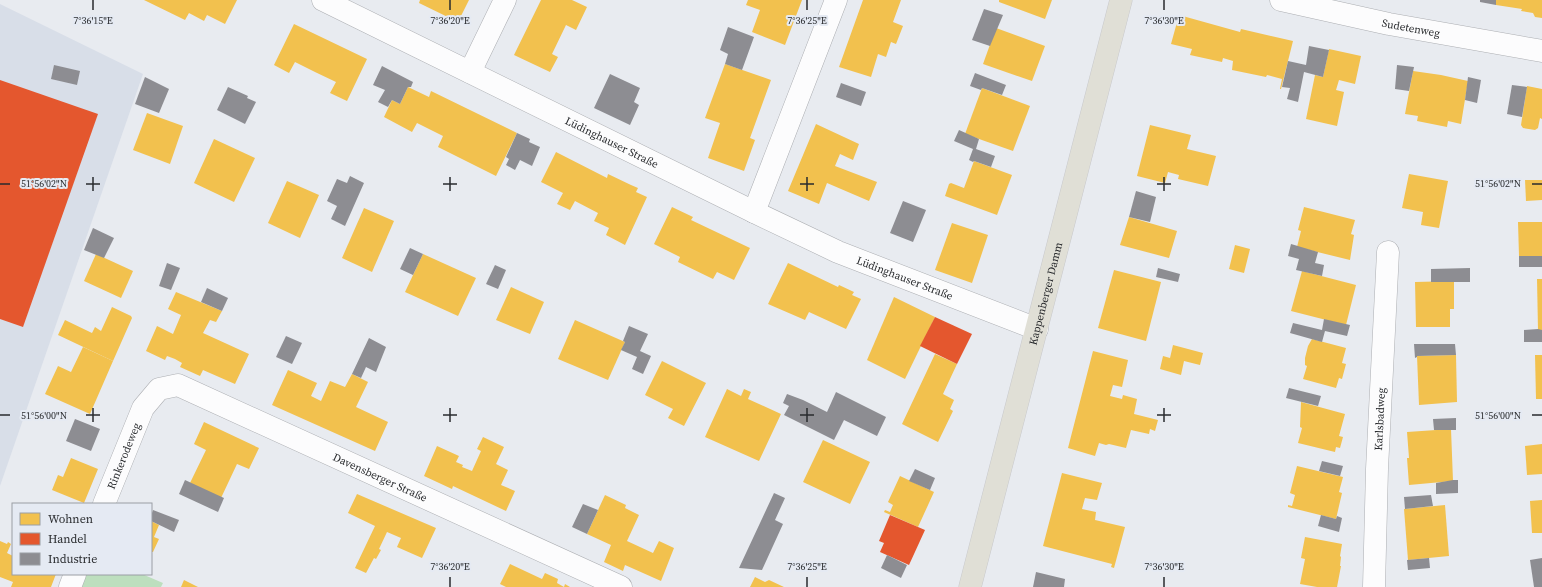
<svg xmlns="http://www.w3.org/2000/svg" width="1542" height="587" viewBox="0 0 1542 587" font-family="'Source Serif 4',serif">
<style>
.built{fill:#d8dee8}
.green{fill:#bddfbe}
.homes{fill:#f2c14e}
.shops{fill:#e4572e}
.industry{fill:#8d8d92}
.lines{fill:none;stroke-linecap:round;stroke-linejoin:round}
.minor-casing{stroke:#acaeb2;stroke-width:23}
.major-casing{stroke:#c8c9cc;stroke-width:23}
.minor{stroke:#fcfcfd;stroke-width:22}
.major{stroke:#e0dfd6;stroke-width:22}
.ticks{fill:none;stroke:#292b2e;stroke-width:1.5}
.labels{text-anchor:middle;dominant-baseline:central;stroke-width:4;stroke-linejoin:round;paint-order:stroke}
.street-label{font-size:11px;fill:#292b2e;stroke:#e5eaf3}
.ticks-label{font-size:10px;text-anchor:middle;fill:#292b2e;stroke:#e5eaf3;stroke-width:4;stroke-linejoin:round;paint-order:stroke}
</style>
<rect width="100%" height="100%" fill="#e8ebf0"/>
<path class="built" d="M0 4 143 74 0 486Z"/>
<path class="green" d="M86 574H142L163 583 161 587H81Z"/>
<g class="homes">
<path d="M144 0H237L225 24 207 15 204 21 189 13 185 20Z"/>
<path d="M420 0H469L458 22 419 3Z"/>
<path d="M541 0H572L587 7 576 30 566 25 552 54 558 57 550 72 514 55Z"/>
<path d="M748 0H802L785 45 752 32 760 10 746 5Z"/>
<path d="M863 0H901L893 22 903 26 896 44 891 42 886 57 878 54 871 77 839 67Z"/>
<path d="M999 0H1052L1045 19 999 2Z"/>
<path d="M1496 0H1542V18L1535 17 1533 13 1521 11 1522 9 1496 5Z"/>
<path d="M1179 15 1240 32 1241 29 1293 41 1281 89H1280L1282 79 1267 75 1266 77 1232 70 1233 61 1223 58 1222 62 1190 55 1192 49 1171 44Z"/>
<path d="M294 24 367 59 347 101 330 93 336 82 315 72 295 62 289 73 274 65Z"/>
<path d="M996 28 1045 46 1032 81 983 64Z"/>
<path d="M1329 49 1361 56 1355 84 1339 80 1336 90 1344 92 1337 126 1306 119 1315 75 1323 77Z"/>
<path d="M725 64 771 80 750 138 755 140 744 171 708 158 720 123 705 118Z"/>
<path d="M1413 71 1441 75 1468 81 1461 124 1448 121 1447 127 1417 121 1418 116 1405 114Z"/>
<path d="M1527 86 1542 89V119L1540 118 1538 128 1535 130 1523 128 1521 125Z"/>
<path d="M408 87 429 97 431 91 517 133 496 176 438 147 443 136 417 123 412 132 384 117 392 100 400 104Z"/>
<path d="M982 88 1030 106 1013 151 965 134Z"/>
<path d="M147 113 183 126 170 164 133 150Z"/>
<path d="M816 124 859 144 853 160 840 154 835 166 877 182 869 201 827 183 819 204 788 191Z"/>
<path d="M1150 125 1191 135 1187 149 1216 156 1208 186 1178 179 1179 175 1168 172 1165 183 1137 176Z"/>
<path d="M214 139 255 158 234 202 194 183Z"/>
<path d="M556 152 607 178 608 174 631 185 638 188 636 192 647 197 625 245 606 235 609 228 594 221 598 213 575 201 570 210 557 204 563 193 541 182Z"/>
<path d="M974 161 1012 175 997 215 945 196 949 184 951 183 964 188Z"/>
<path d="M1409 174 1448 181 1439 228 1421 225 1423 212 1402 208Z"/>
<path d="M1525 180H1542V200L1526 201Z"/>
<path d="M287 181 319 195 300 238 268 223Z"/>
<path d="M672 207 693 217 691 220 750 248 734 280 717 272 713 279 678 262 680 257 654 244Z"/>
<path d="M1304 207 1355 220 1351 234 1354 235 1350 260 1297 247 1301 231 1298 230Z"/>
<path d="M364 208 394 221 372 272 342 258Z"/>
<path d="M1129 217 1177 231 1169 258 1120 245Z"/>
<path d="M1518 222H1542V256H1519Z"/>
<path d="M952 223 988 235 972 283 935 270Z"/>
<path d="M1235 245 1250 249 1244 273 1229 269Z"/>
<path d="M96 254 133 271 121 298 84 281Z"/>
<path d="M423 254 476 278 458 316 405 292Z"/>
<path d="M788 263 838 287 839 285 854 292 852 295 861 299 846 329 809 312 805 320 768 304Z"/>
<path d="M1114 270 1161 282 1146 341 1098 328Z"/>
<path d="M1302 271 1356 285 1346 325 1291 311Z"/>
<path d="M1537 279H1542V330H1538Z"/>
<path d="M1454 281V309H1450V327H1416L1415 282Z"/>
<path d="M511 287 544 302 530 334 496 320Z"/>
<path d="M176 292 222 311 216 322 210 320 203 333 249 354 235 384 203 370 200 376 180 367 182 363 175 359 167 356 165 360 146 351 157 326 173 334 181 315 168 309Z"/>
<path d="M894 297 935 317 905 379 867 360Z"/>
<path d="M112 307 131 316 132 318 113 361 58 335 65 320 92 333 95 327 101 331Z"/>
<path d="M575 320 625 342 608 380 558 359Z"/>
<path d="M1312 339 1346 348 1342 363 1346 364 1342 379 1339 378 1336 388 1303 379 1307 366 1305 365V358L1308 346Z"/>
<path d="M1173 345 1203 353 1200 365 1184 361 1181 375 1160 369 1163 356 1170 358Z"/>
<path d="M83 347 113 361 90 414 45 394 58 366 71 372Z"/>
<path d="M1093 351 1128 360 1122 387 1113 385 1110 396 1122 399 1123 395 1137 399 1134 414 1158 420 1155 431 1150 429 1149 434 1131 430 1126 448 1109 444 1106 445 1099 443 1095 456 1068 448Z"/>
<path d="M935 354 957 364 943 394 954 400 950 409 953 411 938 442 902 424Z"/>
<path d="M1456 355 1457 402 1419 405 1417 356Z"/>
<path d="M1535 355H1542V399H1536Z"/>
<path d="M662 361 706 383 684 426 668 418 673 409 645 395Z"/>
<path d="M288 370 317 383 311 396 321 401 330 381 345 387 352 374 368 382 356 407 388 422 375 451 272 405Z"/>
<path d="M727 389 741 396 744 389 751 392 748 399 781 414 759 461 705 437Z"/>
<path d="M1301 402 1345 414 1339 436 1343 437 1340 448 1336 447 1335 452 1298 443 1302 428 1300 427Z"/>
<path d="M204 422 259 448 249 469 237 464 221 498 190 483 206 450 194 444Z"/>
<path d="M1451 429 1453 481 1409 485 1407 458H1409L1407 432Z"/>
<path d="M483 437 504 447 496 464 508 470 501 485 515 491 506 511 453 486 452 489 424 476 437 446 459 456 456 462 463 465 462 467 472 471 481 451 477 449Z"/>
<path d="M823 440 870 462 850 504 803 482Z"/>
<path d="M1542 444V474L1527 475 1525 446Z"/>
<path d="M71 458 98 469 84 503 52 490 58 475 63 477Z"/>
<path d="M1297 466 1343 477 1339 492 1342 493 1336 519 1288 507V505L1292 506 1295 495 1290 493Z"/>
<path d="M1062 473 1102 483 1097 500 1085 498 1082 509 1096 512 1095 520 1125 527 1114 568 1111 567 1112 564 1043 546Z"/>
<path d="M900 476 934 492 918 527 884 512 885 510 890 512 893 505 888 502Z"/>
<path d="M357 494 436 528 422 558 397 547 401 538 387 532 379 549 381 550 376 559 374 558 366 573 355 568 375 526 348 513Z"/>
<path d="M605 495 626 505 625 508 639 515 627 541 653 553 659 541 674 548 661 581 625 565 623 571 604 562 611 545 587 534Z"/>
<path d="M1542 500V533H1532L1530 501Z"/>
<path d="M1445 505 1449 556 1408 560 1404 509Z"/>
<path d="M151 521 159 525 154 537 159 539 153 552H151Z"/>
<path d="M1305 537 1342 544 1340 556 1341 557 1340 566H1341L1337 587H1317L1300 584 1305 559 1301 558Z"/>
<path d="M0 541 7 544 8 542 11 544 7 553 13 556V574H56L51 587H11L13 582 0 577Z"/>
<path d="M510 564 542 579 545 573 558 579 557 583 564 587 565 584 570 587H506L500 584Z"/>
<path d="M755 577 765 582 769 580 784 587H750Z"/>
<path d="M184 580 198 587H181Z"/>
</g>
<g class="shops">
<path d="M0 80 98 114 23 327 0 319Z"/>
<path d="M935 317 972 334 957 364 920 346Z"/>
<path d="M890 515 925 530 909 565 880 552 884 543 879 541Z"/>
</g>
<g class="industry">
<path d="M1480 0H1496V5L1480 2Z"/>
<path d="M984 9 1003 15 990 46 972 40Z"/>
<path d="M728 27 754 37 742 70 725 64 728 54 720 50Z"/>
<path d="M1309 46 1329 50 1323 77 1304 72 1298 102 1287 99 1290 88 1282 87 1288 61 1306 65Z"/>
<path d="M54 65 80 71 77 85 51 79Z"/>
<path d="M1397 65 1414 67 1409 91 1395 89Z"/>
<path d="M382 66 413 82 411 87H408L400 104 392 100 388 107 378 102 385 90 373 85Z"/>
<path d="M975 73 1006 85 1002 95 982 88 981 90 970 86Z"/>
<path d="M610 74 640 88 634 102 639 105 630 125 594 108Z"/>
<path d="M145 77 169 89 159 113 135 104Z"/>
<path d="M1468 77 1481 80 1477 103 1465 100Z"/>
<path d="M841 83 866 92 861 106 836 97Z"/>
<path d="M1512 85 1527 87 1522 117 1507 114Z"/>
<path d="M228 87 248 96 247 98 256 102 245 124 217 110Z"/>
<path d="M959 130 979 139 976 149 995 156 991 167 974 161 973 162 969 160 973 149 954 141Z"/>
<path d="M517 133 530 139 529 142 540 147 532 166 520 160 515 170 506 165 509 159 506 157Z"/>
<path d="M350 176 364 183 345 226 331 219 337 206 327 201 337 179 347 183Z"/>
<path d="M1136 191 1156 197 1150 222 1129 217Z"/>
<path d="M903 201 926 210 913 242 890 233Z"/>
<path d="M93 228 114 238 104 258 84 250Z"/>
<path d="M1291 244 1318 252 1315 263 1324 265 1322 276 1296 270 1299 259 1288 256Z"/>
<path d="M410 248 423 254 413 275 400 269Z"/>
<rect x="1519" y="256" width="23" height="11"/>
<path d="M167 263 180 268 171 290 159 286Z"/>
<path d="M495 265 506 270 498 289 486 284Z"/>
<path d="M1158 268 1180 274 1178 282 1156 277Z"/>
<path d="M1470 268V282H1431V269Z"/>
<path d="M207 288 228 298 222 311 201 302Z"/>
<path d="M1324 319 1350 325 1347 336 1325 331 1322 342 1290 333 1293 323 1322 330Z"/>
<path d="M629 326 648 334 640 351 651 356 643 374 632 369 637 357 621 350 625 342 623 341Z"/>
<path d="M1538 329 1542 330V342H1524V330Z"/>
<path d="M286 336 302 343 292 364 276 357Z"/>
<path d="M369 338 386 347 376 372 366 367 361 378 352 374Z"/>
<path d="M1414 344H1455L1456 355 1417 356V357L1415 358Z"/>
<path d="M1289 388 1321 396 1318 406 1286 398Z"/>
<path d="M836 392 886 417 877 436 844 420 834 440 784 415 789 406 783 403 787 394 803 400 827 412Z"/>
<path d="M1456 418V430H1434L1433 419Z"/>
<path d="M75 419 100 429 91 451 66 441Z"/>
<path d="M1322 461 1343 466 1340 476 1319 471Z"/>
<path d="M915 469 935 478 930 490 909 481Z"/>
<path d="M185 480 224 498 218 512 179 494Z"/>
<path d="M1453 480H1458V493L1436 494V483Z"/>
<path d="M774 493 785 498 775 520 783 524 762 570 739 568Z"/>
<path d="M1431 495 1433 506 1405 509 1404 497Z"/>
<path d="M583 504 598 510 587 534 572 527Z"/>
<path d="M153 510 179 520 174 532 151 521V516Z"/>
<path d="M1321 515 1336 519 1337 516 1342 518 1339 532 1318 526Z"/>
<path d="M887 555 907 565 901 578 881 568Z"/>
<path d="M1429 558 1430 568 1408 570 1407 560Z"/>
<path d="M1542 558V587H1534L1530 560Z"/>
<path d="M1036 572 1065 579 1064 587H1033Z"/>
</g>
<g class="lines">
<g class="minor-casing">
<g id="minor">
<path id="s1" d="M323 0 754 212 838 252 1037 329"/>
<path id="s2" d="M1281 0 1389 24 1542 51"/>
<path d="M470 72 505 0"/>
<path d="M754 212 836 0"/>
<path id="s3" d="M104 504 143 408 159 389 178 385 621 587"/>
<path d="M70 587 75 574"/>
<path id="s4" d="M1374 587 1377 469 1388 252"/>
</g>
</g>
<g class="major-casing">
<g id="major">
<path id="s5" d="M970 587 1121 0"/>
</g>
</g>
<use href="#minor" class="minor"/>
<use href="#major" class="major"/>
</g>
<path class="ticks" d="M93 0V10M450 0V10M807 0V10M1164 0V10M93 177V191M450 177V191M807 177V191M1164 177V191M0 184H10M86 184H100M443 184H457M800 184H814M1157 184H1171M1532 184H1542M93 408V422M450 408V422M807 408V422M1164 408V422M0 415H10M86 415H100M443 415H457M800 415H814M1157 415H1171M1532 415H1542M450 577V587M807 577V587M1164 577V587"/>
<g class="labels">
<g class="street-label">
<text stroke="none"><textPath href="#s2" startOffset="133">Sudetenweg</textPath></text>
<text stroke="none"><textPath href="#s1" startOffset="322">Lüdinghauser Straße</textPath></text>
<text stroke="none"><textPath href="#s1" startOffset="645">Lüdinghauser Straße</textPath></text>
<text stroke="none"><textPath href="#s5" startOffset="303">Kappenberger Damm</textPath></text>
<text stroke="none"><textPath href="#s4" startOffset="168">Karlsbadweg</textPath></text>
<text stroke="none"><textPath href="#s3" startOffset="52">Rinkerodeweg</textPath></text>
<text stroke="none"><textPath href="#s3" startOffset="370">Davensberger Straße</textPath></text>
</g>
</g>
<g class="ticks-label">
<text x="93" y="24">7°36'15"E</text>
<text x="450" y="24">7°36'20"E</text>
<text x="807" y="24">7°36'25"E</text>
<text x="1164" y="24">7°36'30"E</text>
<text x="44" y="187">51°56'02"N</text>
<text x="1498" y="187">51°56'02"N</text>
<text x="44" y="419">51°56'00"N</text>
<text x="1498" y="419">51°56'00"N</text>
<text x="450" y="570">7°36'20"E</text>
<text x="807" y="570">7°36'25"E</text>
<text x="1164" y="570">7°36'30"E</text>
</g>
<rect x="12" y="503" width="140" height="72" fill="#e5eaf3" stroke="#9a9ea4"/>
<rect x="20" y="513" width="20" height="12" fill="#f2c14e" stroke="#9a9ea4"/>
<text x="48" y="523" font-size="12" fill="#292b2e">Wohnen</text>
<rect x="20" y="533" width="20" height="12" fill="#e4572e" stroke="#9a9ea4"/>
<text x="48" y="543" font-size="12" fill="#292b2e">Handel</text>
<rect x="20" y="553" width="20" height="12" fill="#8d8d92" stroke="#9a9ea4"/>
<text x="48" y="563" font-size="12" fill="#292b2e">Industrie</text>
</svg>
